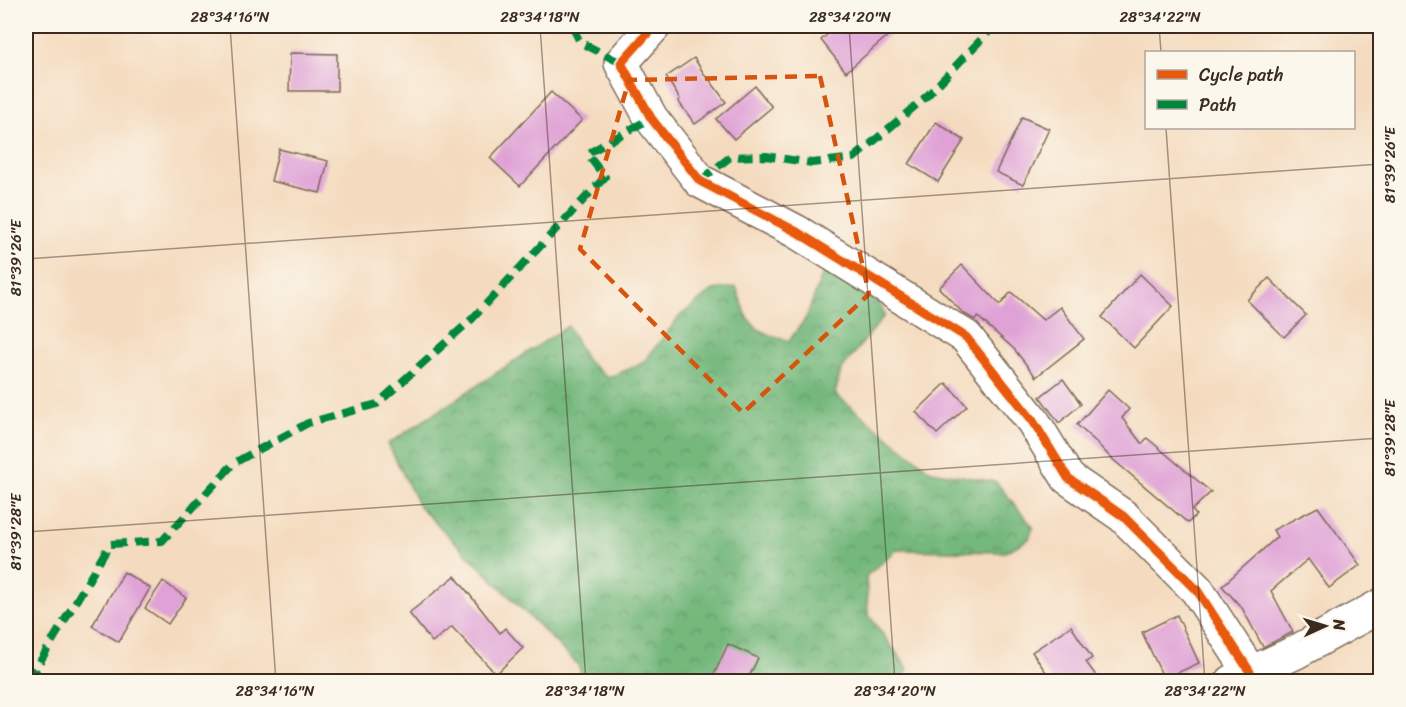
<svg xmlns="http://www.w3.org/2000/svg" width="1406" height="707" viewBox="0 0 1406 707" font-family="Sriracha,sans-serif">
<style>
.forest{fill:url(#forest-crowns);stroke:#58714d;stroke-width:1.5}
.building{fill:#dfa1d6}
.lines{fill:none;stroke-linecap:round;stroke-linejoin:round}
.minor-casing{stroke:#7c6856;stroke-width:36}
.minor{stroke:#fff;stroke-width:33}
.quiet{stroke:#00873e;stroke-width:8;stroke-dasharray:15 8;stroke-linecap:butt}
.cycleway-casing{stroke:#fbf7ec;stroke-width:13}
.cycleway{stroke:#e8590c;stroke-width:9}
.marked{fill:none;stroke:#d7540e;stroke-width:4.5;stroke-dasharray:12 8;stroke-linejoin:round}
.ticks{fill:none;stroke:#3b2a1e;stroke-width:1.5;stroke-opacity:0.45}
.neatline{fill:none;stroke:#3b2a1e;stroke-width:2}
.ticks-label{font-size:15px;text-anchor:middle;fill:#3b2a1e}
</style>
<defs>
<pattern id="forest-crowns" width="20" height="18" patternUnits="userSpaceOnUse" patternTransform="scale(1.5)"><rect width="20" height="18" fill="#74b87c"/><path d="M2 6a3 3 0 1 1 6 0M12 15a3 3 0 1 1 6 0" fill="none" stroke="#609665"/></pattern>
</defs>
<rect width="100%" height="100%" fill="#fbf7ec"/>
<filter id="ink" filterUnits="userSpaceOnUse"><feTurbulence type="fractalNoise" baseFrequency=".0167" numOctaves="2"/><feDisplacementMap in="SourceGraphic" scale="12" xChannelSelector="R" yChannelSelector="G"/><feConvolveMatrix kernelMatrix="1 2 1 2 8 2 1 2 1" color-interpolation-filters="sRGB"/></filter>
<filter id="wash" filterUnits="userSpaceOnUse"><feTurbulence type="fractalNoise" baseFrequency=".008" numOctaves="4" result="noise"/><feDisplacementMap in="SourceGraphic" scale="24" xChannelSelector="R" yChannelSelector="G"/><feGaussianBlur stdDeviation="1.35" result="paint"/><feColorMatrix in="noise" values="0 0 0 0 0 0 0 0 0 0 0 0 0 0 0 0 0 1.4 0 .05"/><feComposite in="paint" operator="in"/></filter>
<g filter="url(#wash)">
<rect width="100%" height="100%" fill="#f4dbbf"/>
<path class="forest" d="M823 273H836L879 303 885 315 841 370 835 394 931 471 996 482 1033 527 1029 539 1005 552 897 550 866 576 868 614 908 669 903 681H584L578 665 419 506 388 444 568 326 587 361 608 378 643 363 680 316 713 290 736 287C749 324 749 330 789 341L806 318Z"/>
<g id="blocks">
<g class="building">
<path d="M837 26H899L846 72 821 40Z"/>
<path d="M290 53 337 54V91H289Z"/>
<path d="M694 58 708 80 709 79 726 102 695 124 678 101 680 99 666 77Z"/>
<path d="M755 86 772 107 734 139 716 119Z"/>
<path d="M551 92 582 120 520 186 490 158Z"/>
<path d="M1022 117 1049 129 1023 185 996 172Z"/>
<path d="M936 122 964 140 938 182 909 164Z"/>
<path d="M279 149 328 161 320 193 271 181Z"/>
<path d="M962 265 1000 305 1011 292 1043 320 1060 307 1084 339 1036 377 1014 349 978 317 975 320 963 313 939 288Z"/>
<path d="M1140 274 1173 306 1134 348 1102 317Z"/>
<path d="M1269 278 1306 315 1284 337 1247 300Z"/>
<path d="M1063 379 1081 404 1059 423 1040 397Z"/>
<path d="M946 383 967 406 937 434 916 412Z"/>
<path d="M1108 390 1129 409 1122 418 1142 444 1147 438 1211 492 1192 510 1196 515 1188 523 1110 457 1095 441 1077 425Z"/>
<path d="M1318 507 1360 565 1329 588 1308 559 1271 591 1293 632 1263 647 1242 608 1222 586 1277 537 1273 530Z"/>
<path d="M124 572 150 588 119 642 92 626Z"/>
<path d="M455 576 500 633 505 628 523 648 496 674 452 627 432 642 409 613Z"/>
<path d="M163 581 186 598 168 624 145 608Z"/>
<path d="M1177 615 1199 663 1164 679 1142 632Z"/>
<path d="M1071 626 1092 658 1086 662 1100 681H1052L1032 652Z"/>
<path d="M728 644 758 658 747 681H711Z"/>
</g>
</g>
</g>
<g filter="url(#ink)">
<use href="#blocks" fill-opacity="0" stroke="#7c6856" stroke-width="1.5"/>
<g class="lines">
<g class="minor-casing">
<g id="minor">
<path d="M654 26 621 63 651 118 700 181 797 232 966 337 1033 421 1068 478 1123 516 1197 590 1250 672"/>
<path d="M1232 682 1296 652 1380 606"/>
</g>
</g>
<use href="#minor" class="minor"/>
<g class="quiet">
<path d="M572 26 580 42 621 63"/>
<path d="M700 181 730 157 766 156 812 163 854 158 928 95 994 26"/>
<path d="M41 682 35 670 110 544 162 541 234 463 308 423 377 404 472 319 605 177 587 154 651 118"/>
</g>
<g class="cycleway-casing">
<path id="cycleway" d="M654 26 621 63 651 118 700 181 797 232 966 337 1033 421 1068 478 1123 516 1197 590 1250 672"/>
</g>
<use href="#cycleway" class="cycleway"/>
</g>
</g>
<path class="marked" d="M820 76 869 294 743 413 580 249 629 80Z"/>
<path class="ticks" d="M230 26 276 682M540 26 586 682M849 26 895 682M1159 26 1161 52M1166 128 1205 682M26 259 1380 164M26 532 1380 438"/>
<rect width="1406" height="707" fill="none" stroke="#fbf7ec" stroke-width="66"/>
<rect x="1145" y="51" width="210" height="78" fill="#fbf7ec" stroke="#aea59a" stroke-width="1.5"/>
<rect x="1157" y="70" width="30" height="9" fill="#e8590c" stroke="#aea59a" stroke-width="1.5"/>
<text x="1199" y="81" font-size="18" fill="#3b2a1e">Cycle path</text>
<rect x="1157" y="100" width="30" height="9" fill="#00873e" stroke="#aea59a" stroke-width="1.5"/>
<text x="1199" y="111" font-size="18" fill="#3b2a1e">Path</text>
<g transform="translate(1325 626) rotate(86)" stroke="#fbf7ec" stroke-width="4.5" paint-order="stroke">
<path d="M0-4.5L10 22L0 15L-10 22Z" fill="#3b2a1e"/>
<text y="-9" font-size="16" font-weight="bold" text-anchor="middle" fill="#3b2a1e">N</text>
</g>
<rect x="33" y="33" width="1340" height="641" class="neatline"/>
<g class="ticks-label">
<text x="230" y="22">28°34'16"N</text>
<text x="540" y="22">28°34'18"N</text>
<text x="850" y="22">28°34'20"N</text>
<text x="1160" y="22">28°34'22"N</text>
<text transform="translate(1390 165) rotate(-90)" y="5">81°39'26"E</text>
<text transform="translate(16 258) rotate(-90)" y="5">81°39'26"E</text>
<text transform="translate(1390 438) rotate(-90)" y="5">81°39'28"E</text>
<text transform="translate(16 532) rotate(-90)" y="5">81°39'28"E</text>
<text x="275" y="696">28°34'16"N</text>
<text x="585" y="696">28°34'18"N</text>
<text x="895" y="696">28°34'20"N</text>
<text x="1205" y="696">28°34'22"N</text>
</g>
</svg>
